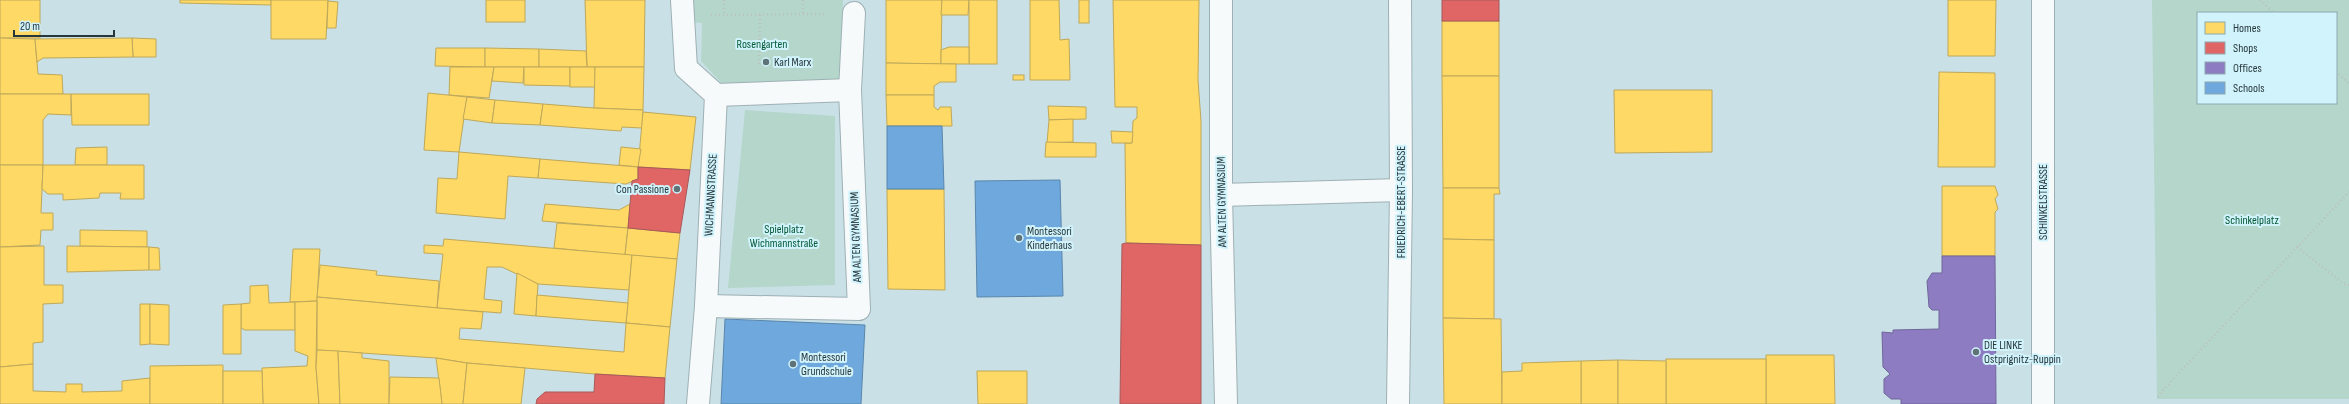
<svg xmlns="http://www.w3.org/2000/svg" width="2349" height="404" viewBox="0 0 2349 404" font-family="'Sofia Sans Condensed',sans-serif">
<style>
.green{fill:#b5d6ca;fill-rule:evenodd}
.homes{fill:#ffd966;stroke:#bea859}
.shops{fill:#e06666;stroke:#a85859}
.offices{fill:#8e7cc3;stroke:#6f679a}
.schools{fill:#6fa8dc;stroke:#5986ac}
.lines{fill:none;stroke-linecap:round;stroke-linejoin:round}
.minor-casing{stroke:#9eb0b4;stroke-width:24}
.path{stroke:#b9c1c3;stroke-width:2.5;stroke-dasharray:1 3;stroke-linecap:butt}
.minor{stroke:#f7fafb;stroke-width:22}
.poi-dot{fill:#5f7278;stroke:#d1f3fc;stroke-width:1.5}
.labels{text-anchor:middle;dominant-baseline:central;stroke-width:4;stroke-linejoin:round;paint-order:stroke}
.park-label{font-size:12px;fill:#035834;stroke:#d1f3fc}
.poi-label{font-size:12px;fill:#26373c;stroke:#d1f3fc;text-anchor:start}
.street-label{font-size:12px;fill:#26373c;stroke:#d1f3fc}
</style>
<rect width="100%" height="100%" fill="#c9e0e6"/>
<g class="green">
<path d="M691 0H843L841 84 727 89 701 61 702 23 691 22Z"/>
<path d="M2152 0H2349V399H2157ZM2198 13H2336V103H2198Z"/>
<path d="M745 110 835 116V285L728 288Z"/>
</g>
<g class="homes">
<rect x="0" y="0" width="40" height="38"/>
<path d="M180 0H271V5L180 3Z"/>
<path d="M271 0H328L326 39H271Z"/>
<rect x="486" y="0" width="39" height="22"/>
<path d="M585 0H645L644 67H587Z"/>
<path d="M886 0H942L941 64 886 63Z"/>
<path d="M942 0H969L968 15H941Z"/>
<rect x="969" y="0" width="28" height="64"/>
<path d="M1030 0H1059L1060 40 1069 39 1070 80H1030Z"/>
<rect x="1079" y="0" width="10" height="23"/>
<path d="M1113 0H1199L1198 80 1201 121V245L1126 243 1125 143H1132L1133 121 1137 118V107H1115Z"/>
<path d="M1948 0H1996L1995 56H1948Z"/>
<path d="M328 1 338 2 336 28H327Z"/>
<rect x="1442" y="21" width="57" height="55"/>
<path d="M0 38 35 39 38 74 62 75 63 94H0Z"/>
<path d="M132 38 156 39V57H133Z"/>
<path d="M132 38 133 57 43 58 37 62 35 39Z"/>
<path d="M949 47H969V64H941V50Z"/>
<path d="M436 48H485V67L435 66Z"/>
<path d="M485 48 539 49V67H485Z"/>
<path d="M539 49 586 51 587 67H539Z"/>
<path d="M886 63 956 64V82H940L934 86V95H886Z"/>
<path d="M450 67H494L489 98 449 95Z"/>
<path d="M494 67H524L523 83 492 81Z"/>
<path d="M524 67H570V86L524 85Z"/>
<rect x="570" y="67" width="25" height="20"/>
<path d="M595 67H644L643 110 594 108Z"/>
<path d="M1939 72 1995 73V167H1938Z"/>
<rect x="1013" y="75" width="11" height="5"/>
<path d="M1442 76H1499V188H1443Z"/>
<path d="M1614 90H1712V152L1615 153Z"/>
<path d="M428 93 467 97 459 152 424 150Z"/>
<path d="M0 94H71V115L48 114 43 120V165H0Z"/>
<path d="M71 94H149V125H72Z"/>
<path d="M886 95H934V107L938 110 940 107H951L952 126H887Z"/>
<path d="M467 97 495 100 492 123 463 119Z"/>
<path d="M495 100 543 104 540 125 492 123Z"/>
<path d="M543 104 594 108 643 110 642 128 622 127 621 131 540 125Z"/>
<path d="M1048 106 1086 107V119L1049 120Z"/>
<path d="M643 112 696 117 690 170 638 167Z"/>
<path d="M1073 119V142L1047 143 1049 120Z"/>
<path d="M1111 131 1133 132 1132 143H1112Z"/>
<path d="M1046 142 1096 143V157H1045Z"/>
<path d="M107 147V165H75L76 148Z"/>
<path d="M621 147 641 149 638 167 619 165Z"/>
<path d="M459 152 540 159 538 178 508 176 505 219 436 213 438 178 457 179Z"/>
<path d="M540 159 638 167V179L626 184 538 178Z"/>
<path d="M0 165H43L41 213H53V230H41L40 245 0 247Z"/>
<path d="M43 165H144V199H120L121 193H100L99 198 63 200V194H48L42 189Z"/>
<path d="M1942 186H1995L1998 195 1995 199 1998 209 1995 212V256H1942Z"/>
<path d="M1443 188H1499L1500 194H1494V240L1443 239Z"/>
<path d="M887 189H944L945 290 888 289Z"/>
<path d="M545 204 619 210 630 204 628 228 542 221Z"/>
<path d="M557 223 628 228 625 255 554 248Z"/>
<path d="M628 228 680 233 677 259 625 255Z"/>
<path d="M80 230 147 231V247L80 246Z"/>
<path d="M444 239 632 255 629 290 538 284 502 267H487L484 299 502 301 501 313 437 308 443 254 424 253V245L443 246Z"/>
<path d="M1443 239 1494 240V319L1443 318Z"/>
<path d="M44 246V285H63V303L43 304V342L33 343V364L0 367V247Z"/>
<path d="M67 246 149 247V270L67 272Z"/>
<path d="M149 247 159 248 160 270H149Z"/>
<path d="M293 249H320L317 301 290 302Z"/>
<path d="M632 255 677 259 670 327 626 323Z"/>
<path d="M320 265 377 271 376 275 439 281 437 308 317 297Z"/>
<path d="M517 273 538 284 536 316 514 314Z"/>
<path d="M268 285 269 303 295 302V330H245L241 328V304L250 303V286Z"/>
<path d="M537 295 628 303 626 323 536 316Z"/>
<path d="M317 297 483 312 481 329 460 328 459 339 624 352 626 323 670 327 665 378 595 374 467 363 436 358 317 350Z"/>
<path d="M317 301 316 367 319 404H263L262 368 307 366 308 356 295 351V302Z"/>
<path d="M140 304H150V344L140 345Z"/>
<path d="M150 304 169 305V345L150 344Z"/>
<path d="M241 304V354H223V305Z"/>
<path d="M1443 318 1501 319 1502 404H1444Z"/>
<path d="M317 350 338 351 340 404H319L316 367Z"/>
<path d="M338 351 362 353V358L389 361V404H340Z"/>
<path d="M1766 355H1834L1835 404H1766Z"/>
<path d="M436 358 467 363 463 404H442Z"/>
<rect x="1666" y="359" width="100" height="45"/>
<path d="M1618 360V404H1581V361Z"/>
<path d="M1618 360 1666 361V404H1618Z"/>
<path d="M1581 361V404H1502V372L1522 371V363Z"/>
<path d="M467 363 525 368 521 404H463Z"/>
<path d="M33 364V391L66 392V384H82V392L122 391V381L150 378V404H0V367Z"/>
<path d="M223 365V404H150V366Z"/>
<path d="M223 371H262L263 404H223Z"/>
<path d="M977 371H1027V404H978Z"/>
<path d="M390 377 439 378 442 404H389Z"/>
</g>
<g class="shops">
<rect x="1442" y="0" width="57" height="21"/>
<path d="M638 167 690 170 680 233 628 228 632 181 638 179Z"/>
<path d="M1126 243 1201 245V404H1120L1122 244Z"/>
<path d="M595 374 665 378 664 404H536L537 399 545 392H594Z"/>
</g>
<path class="offices" d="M1942 256H1995L1996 404H1901V399H1891L1884 393V379L1890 374 1883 367 1882 332 1893 333V330L1939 329V310H1932L1929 307 1927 281 1932 273H1942Z"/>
<g class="schools">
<path d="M887 126H942L944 189H887Z"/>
<path d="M1060 180 1063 296 977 297 975 181Z"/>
<path d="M725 319 865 325 861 404H721Z"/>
</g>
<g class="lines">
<g class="minor-casing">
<g id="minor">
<path d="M682 0 686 68 716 95 706 306 698 404"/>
<path d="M1221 0V195L1226 404"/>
<path d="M716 95 850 90"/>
<path d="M1221 195 1401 190"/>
<path d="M706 306 859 309 850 90 854 13"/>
<path d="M1398 404 1401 190 1400 0"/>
<path d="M2043 404V0"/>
</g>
</g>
<g class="path">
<path d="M724 0V15"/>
<path d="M803 0V15"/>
<path d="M2260 0 2274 13"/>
<path d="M711 15 826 14"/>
<path d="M759 64 760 15"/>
<path d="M2336 71 2349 84"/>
<path d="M2297 247 2344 284 2349 285"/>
<path d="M2158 397 2162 391 2349 192"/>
</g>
<use href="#minor" class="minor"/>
</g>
<g class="poi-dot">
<circle cx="766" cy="62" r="4"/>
<circle cx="677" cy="189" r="4"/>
<circle cx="1019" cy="238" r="4"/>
<circle cx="1976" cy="352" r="4"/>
<circle cx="793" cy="364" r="4"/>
</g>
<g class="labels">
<g class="park-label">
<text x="762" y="44">Rosengarten</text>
<text x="2252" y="220">Schinkelplatz</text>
<text x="784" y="229">Spielplatz<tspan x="784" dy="14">Wichmannstraße</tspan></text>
</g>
<g class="poi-label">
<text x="774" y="62">Karl Marx</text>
<text x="669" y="189" text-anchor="end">Con Passione</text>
<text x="1027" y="231">Montessori<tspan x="1027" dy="14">Kinderhaus</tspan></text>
<text x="1984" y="345">DIE LINKE<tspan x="1984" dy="14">Ostprignitz-Ruppin</tspan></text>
<text x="801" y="357">Montessori<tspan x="801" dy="14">Grundschule</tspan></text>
</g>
<g class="street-label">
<text transform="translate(711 195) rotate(-87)">WICHMANNSTRASSE</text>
<text transform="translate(1222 202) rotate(-91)">AM ALTEN GYMNASIUM</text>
<text transform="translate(1401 202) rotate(-90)">FRIEDRICH-EBERT-STRASSE</text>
<text transform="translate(2043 202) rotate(-90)">SCHINKELSTRASSE</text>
<text transform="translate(856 237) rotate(-92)">AM ALTEN GYMNASIUM</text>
</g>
</g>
<rect x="2197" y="12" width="140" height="92" fill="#d1f3fc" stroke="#8da8af"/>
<rect x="2205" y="22" width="20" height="12" fill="#ffd966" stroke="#8da8af"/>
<text x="2233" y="32" font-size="12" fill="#26373c">Homes</text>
<rect x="2205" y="42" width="20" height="12" fill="#e06666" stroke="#8da8af"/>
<text x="2233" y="52" font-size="12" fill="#26373c">Shops</text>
<rect x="2205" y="62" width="20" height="12" fill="#8e7cc3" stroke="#8da8af"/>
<text x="2233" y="72" font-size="12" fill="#26373c">Offices</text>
<rect x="2205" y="82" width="20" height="12" fill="#6fa8dc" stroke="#8da8af"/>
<text x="2233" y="92" font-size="12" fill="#26373c">Schools</text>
<path d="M14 30v6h100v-6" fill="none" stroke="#26373c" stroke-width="2"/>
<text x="20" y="30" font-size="12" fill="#26373c" stroke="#d1f3fc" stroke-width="3" paint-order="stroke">20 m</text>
</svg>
